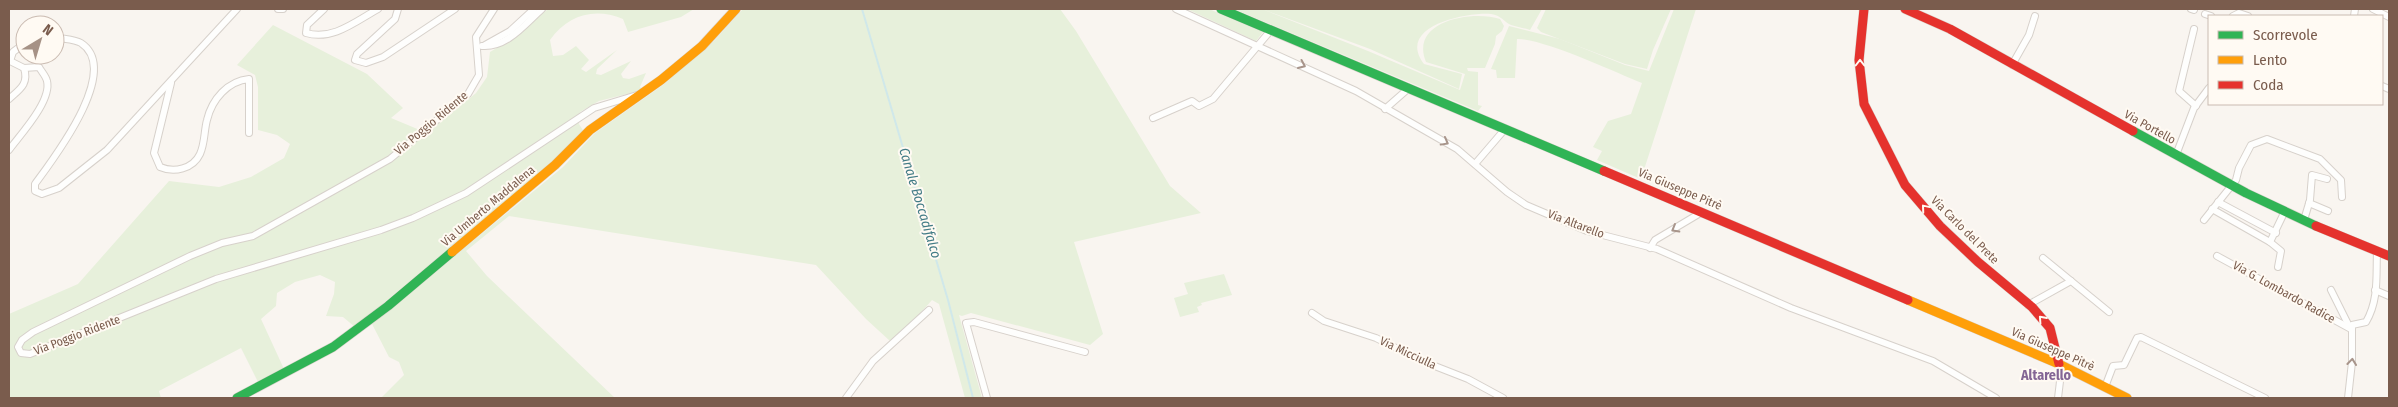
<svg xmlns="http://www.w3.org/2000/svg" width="2398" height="407" viewBox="0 0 2398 407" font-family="'Fira Sans Condensed',sans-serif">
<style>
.green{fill:#e7f0db}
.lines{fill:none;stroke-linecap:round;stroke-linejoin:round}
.stream{stroke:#d0e8ea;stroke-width:2}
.street-casing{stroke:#d7d1cb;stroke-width:8}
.fast-casing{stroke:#d9d2cb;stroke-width:10}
.slow-casing{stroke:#d9d2cb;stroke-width:10}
.jam-casing{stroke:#d9d2cb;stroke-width:10}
.street{stroke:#fefefd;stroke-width:6}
.fast{stroke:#30b455;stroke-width:9}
.slow{stroke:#ff9f0a;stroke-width:9}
.jam{stroke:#e5322d;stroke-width:9}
.oneway{stroke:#fffaf3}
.oneway2{stroke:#a8958b}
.labels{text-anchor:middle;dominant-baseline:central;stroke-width:4;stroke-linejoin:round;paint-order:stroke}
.street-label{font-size:12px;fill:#7a5c4d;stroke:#fffaf3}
.water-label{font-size:14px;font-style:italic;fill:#437c86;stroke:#fffaf3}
.neighbourhood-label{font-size:14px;font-weight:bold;fill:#846695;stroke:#fffaf3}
</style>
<rect width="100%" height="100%" fill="#f9f5f0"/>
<g class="green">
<path d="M548 9H694L681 17 628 32 623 19C594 7 568 15 550 40L553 56 563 55 576 46 589 60 581 69 586 72 617 50 597 69 596 74 601 75 631 61 621 74 623 78 629 79 646 73 640 87 643 90 599 101 580 112 579 124 584 132 550 164 355 327 343 317 326 316 334 294 335 282 320 275 295 282 277 293 276 306 261 319 284 369 258 382 241 348 159 391 161 398H9V314L78 284 169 181 219 187 251 177 284 158 290 144 277 135 258 130V87L255 75 237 65 273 25 367 74 403 108 391 118 427 133 476 93 487 77 490 52 515 37Z"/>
<path d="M743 9H1060L1076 31 1170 186 1201 213 1074 242 1103 334 1090 345 971 313 962 316 959 315 982 398H965L939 304 932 300 908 327 890 341 866 319 816 265 509 216 466 251 487 276 615 398H381L404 375 399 362 389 357 372 324 563 167 595 133 663 85 714 41Z"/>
<path d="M1187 9H1209L1263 32 1256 41Z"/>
<path d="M1234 9H1542L1530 30C1524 28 1517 27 1511 25 1504 22 1501 15 1491 14 1467 12 1395 26 1424 64L1462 74 1459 89 1370 49 1262 9 1368 51 1460 90 1465 74 1426 62C1409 21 1472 10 1500 19L1504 26 1502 31 1496 36 1495 44 1485 68H1467L1468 71 1478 72V105L1482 106 1478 111Z"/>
<path d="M1546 9H1671L1653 50 1647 69 1625 64 1541 32 1537 28Z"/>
<path d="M1674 9H1696L1641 179 1597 160 1602 151 1593 147 1608 121 1631 114 1642 83C1615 72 1542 38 1517 39L1515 78H1497L1496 70 1491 69 1509 26 1560 39 1625 65 1649 71Z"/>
<path d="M1224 274 1232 295 1201 303 1202 305 1197 307 1199 312 1180 317 1174 298 1188 294 1184 283Z"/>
</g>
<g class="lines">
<path class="stream" d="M862 9 948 300 973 398"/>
<g class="street-casing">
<g id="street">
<path d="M278 9H283"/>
<path d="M324 9 307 25 306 33C333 41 356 21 378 9"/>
<path d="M398 9 395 19 357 54 355 60 366 63 383 57 455 9"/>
<path d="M494 9 476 37 479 75 468 94 390 159 253 236 222 243 190 256 33 332 22 340 18 347 21 353 30 354 216 279 381 230 413 218 466 193 594 108 637 95"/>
<path d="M1176 9 1356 91 1457 149 1507 192 1526 205 1587 231 1657 249 1791 308 1933 361 1996 398"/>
<path d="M2191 9 2194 10"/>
<path d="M2373 9 2389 17"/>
<path d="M2205 14 2211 16"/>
<path d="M2233 16 2239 13 2248 16"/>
<path d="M2354 16 2355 9"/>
<path d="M2194 29 2179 91 2196 106"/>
<path d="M55 37C62 39 75 39 81 43 122 70 54 158 35 184V191L42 194 59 188 107 150 237 9"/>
<path d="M485 45 510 31 534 9"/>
<path d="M482 46C507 48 525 24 542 9"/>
<path d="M2012 65 2029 35 2035 16"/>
<path d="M171 83 154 153 160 167C174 173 193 169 200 154 205 143 204 131 207 120 212 99 228 81 249 79V133"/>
<path d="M2382 86 2389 89"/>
<path d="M9 99C20 89 29 84 24 68L10 61 13 52 25 43"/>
<path d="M1385 109 1409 88"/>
<path d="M1153 118 1192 101 1199 106 1213 99 1271 30"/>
<path d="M9 150C20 135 52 101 47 81 46 76 41 71 39 67L24 68"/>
<path d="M2176 155 2194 108 2209 88"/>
<path d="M1475 164 1505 129"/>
<path d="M2218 202 2276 233"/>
<path d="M2309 203 2328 211"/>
<path d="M2212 209 2270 242"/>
<path d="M2204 220 2236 180 2239 168 2251 145 2267 139 2320 159 2341 180 2342 197"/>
<path d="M2304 220 2310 200 2312 175 2327 179"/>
<path d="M1650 248 1655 240 1702 212"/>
<path d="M2217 256 2351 329"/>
<path d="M2043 258 2109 312"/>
<path d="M2278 267 2281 251 2270 242 2284 213"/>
<path d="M2331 290 2349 326"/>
<path d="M2375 290 2389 296"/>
<path d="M2028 305 2071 281"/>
<path d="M1312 313 1324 321 1376 338 1422 361 1468 379 1503 398"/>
<path d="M2105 387 2113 366 2124 365 2137 338 2141 337 2265 398"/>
<path d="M846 398 873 361 929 310"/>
<path d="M987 398 966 323 974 322 1085 352"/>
<path d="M2058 398 2061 373 2059 364"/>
<path d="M2348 398 2352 362V325L2366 322C2379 300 2376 276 2377 251"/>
</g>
</g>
<g class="fast-casing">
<g id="fast">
<path d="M1221 9 1604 171"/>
<path d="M2133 131 2246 193 2316 226"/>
<path d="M237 398 333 347 388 306 452 252"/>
</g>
</g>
<g class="slow-casing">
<g id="slow">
<path d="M452 252 555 165 590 130 661 80 702 46 736 9"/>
<path d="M1908 300 2059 364 2127 398"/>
</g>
</g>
<g class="jam-casing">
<g id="jam">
<path d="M1864 9 1859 60 1864 104 1905 185 1940 226 1978 262 2032 307 2050 328 2059 364"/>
<path d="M1905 9 1950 29 2133 131"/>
<path d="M1604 171 1908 300"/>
<path d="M2316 226 2389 256"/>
</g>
</g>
<use href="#street" class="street"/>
<use href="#fast" class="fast"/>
<use href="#slow" class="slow"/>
<use href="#jam" class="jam"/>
</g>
<defs><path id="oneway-chevron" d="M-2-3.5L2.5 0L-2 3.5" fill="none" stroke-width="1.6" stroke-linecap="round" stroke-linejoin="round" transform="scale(1.25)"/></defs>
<g class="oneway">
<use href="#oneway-chevron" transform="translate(1860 63) rotate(-90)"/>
<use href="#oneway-chevron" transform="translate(1925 208) rotate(-130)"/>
<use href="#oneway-chevron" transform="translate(2042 319) rotate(-132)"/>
</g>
<g class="oneway2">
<use href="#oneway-chevron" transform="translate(1302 65) rotate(24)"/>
<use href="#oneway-chevron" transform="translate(1445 142) rotate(29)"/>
<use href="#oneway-chevron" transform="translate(1675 229) rotate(150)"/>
<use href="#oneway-chevron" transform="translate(2352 362) rotate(-84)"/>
</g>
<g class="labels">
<g class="street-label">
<text transform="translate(431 123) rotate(-40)">Via Poggio Ridente</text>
<text transform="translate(2150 127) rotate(29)">Via Portello</text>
<text transform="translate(1680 189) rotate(23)">Via Giuseppe Pitrè</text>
<text transform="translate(488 206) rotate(-40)">Via Umberto Maddalena</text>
<text transform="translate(1576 224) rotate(21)">Via Altarello</text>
<text transform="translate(1965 230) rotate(45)">Via Carlo del Prete</text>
<text transform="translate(2284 292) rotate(29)">Via G. Lombardo Radice</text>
<text transform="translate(77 335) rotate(-21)">Via Poggio Ridente</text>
<text transform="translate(2053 349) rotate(24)">Via Giuseppe Pitrè</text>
<text transform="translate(1408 353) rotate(25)">Via Micciulla</text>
</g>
<g class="water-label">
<text transform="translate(920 203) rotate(73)">Canale Boccadifalco</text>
</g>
<g class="neighbourhood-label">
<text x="2046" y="375">Altarello</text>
</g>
</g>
<rect width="2398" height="407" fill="none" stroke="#7a5c4d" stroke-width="20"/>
<rect x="2208" y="15" width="175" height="90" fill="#fffaf3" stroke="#cabbb1"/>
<rect x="2218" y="31" width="25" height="8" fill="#30b455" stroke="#cabbb1"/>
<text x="2253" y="40" font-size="15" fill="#7a5c4d">Scorrevole</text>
<rect x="2218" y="56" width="25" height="8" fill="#ff9f0a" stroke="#cabbb1"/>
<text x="2253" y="65" font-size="15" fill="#7a5c4d">Lento</text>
<rect x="2218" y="81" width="25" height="8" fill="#e5322d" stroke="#cabbb1"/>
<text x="2253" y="90" font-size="15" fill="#7a5c4d">Coda</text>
<g transform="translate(40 40) rotate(38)"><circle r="24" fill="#fffaf3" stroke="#cabbb1"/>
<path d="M0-4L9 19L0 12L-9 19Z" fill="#a69286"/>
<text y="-8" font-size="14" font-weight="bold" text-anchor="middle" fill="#7a5c4d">N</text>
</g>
</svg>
